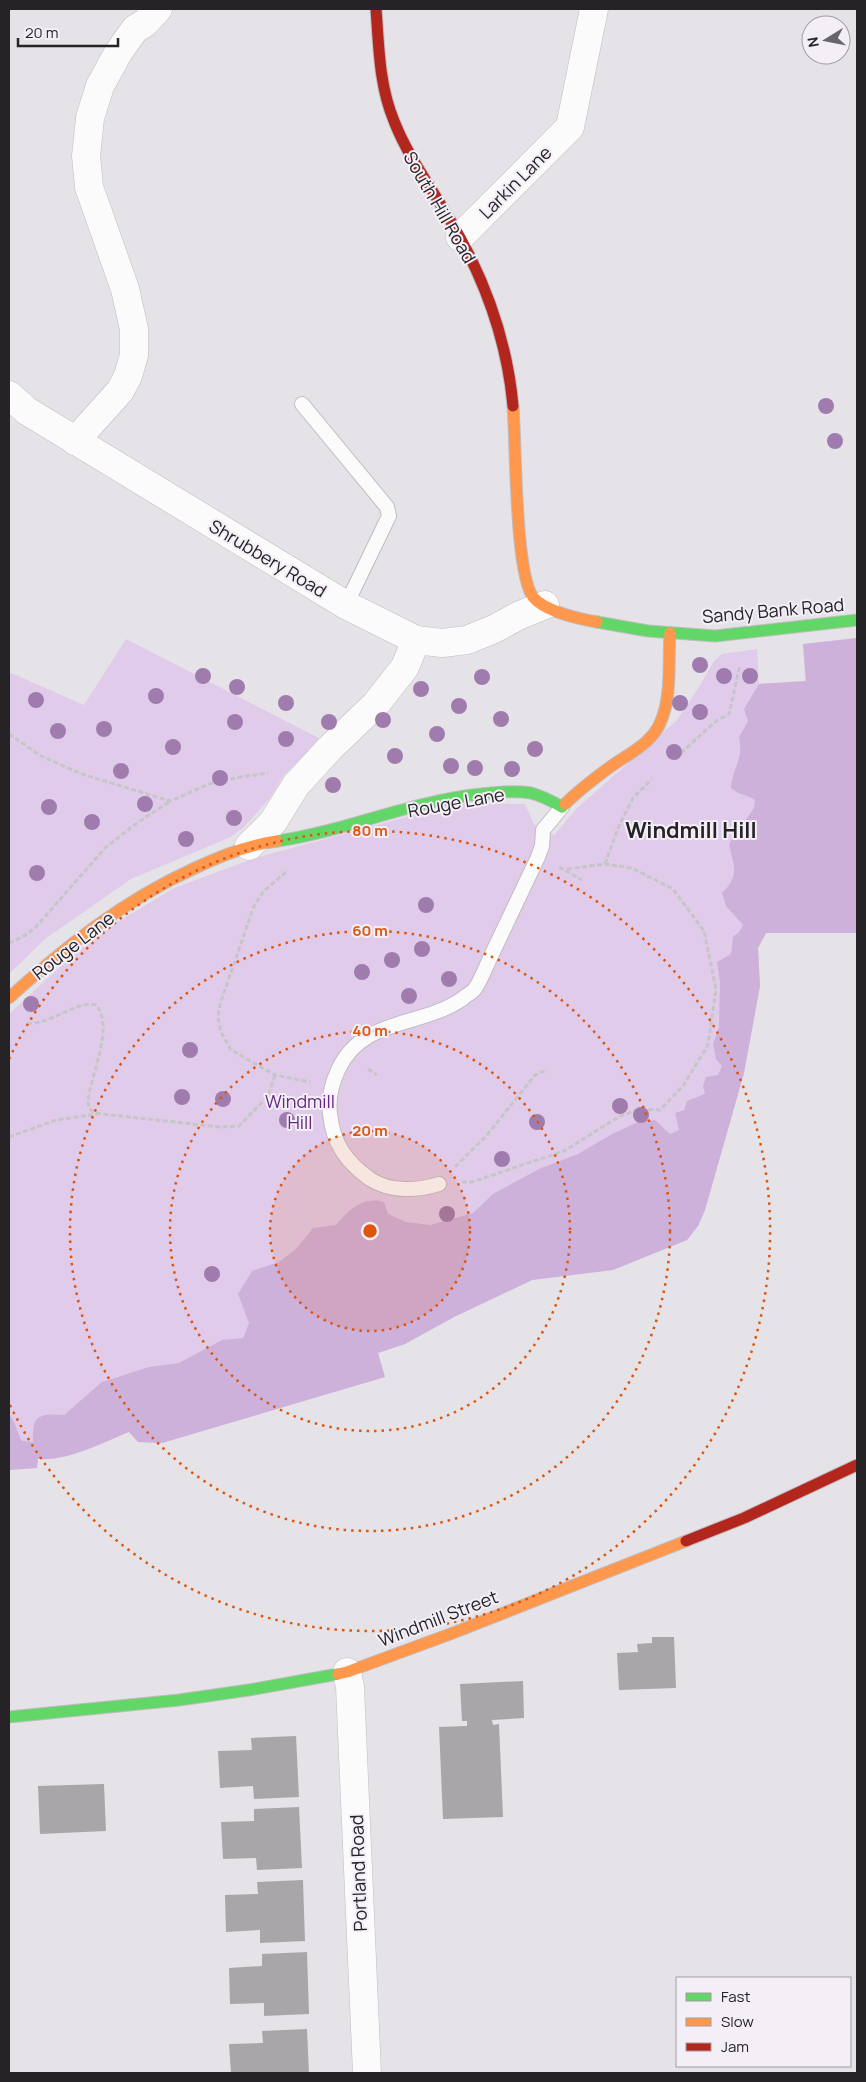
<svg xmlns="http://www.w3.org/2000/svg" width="866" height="2082" viewBox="0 0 866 2082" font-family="Manrope,sans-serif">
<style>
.green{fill:#e0ccea}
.forest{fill:#cdb1da}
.building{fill:#a9a6aa}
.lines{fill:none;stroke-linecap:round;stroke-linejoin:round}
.lane-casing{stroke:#c0bdc0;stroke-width:16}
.street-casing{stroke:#c0bdc0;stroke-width:29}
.fast-casing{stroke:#c0bdc0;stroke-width:13}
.slow-casing{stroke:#c0bdc0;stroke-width:13}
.jam-casing{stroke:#c0bdc0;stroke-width:13}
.path{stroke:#c6c5c7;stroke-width:3;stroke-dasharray:5 2.5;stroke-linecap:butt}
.lane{stroke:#fbfbfc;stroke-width:14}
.street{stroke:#fbfbfc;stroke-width:28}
.fast{stroke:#63d668;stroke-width:11}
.slow{stroke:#ff974d;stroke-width:11}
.jam{stroke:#b3261e;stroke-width:11}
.tree{fill:#9f7cad}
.ring{fill:none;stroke:#de560d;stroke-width:2.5;stroke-dasharray:2.5 5}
.labels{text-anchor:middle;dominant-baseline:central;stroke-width:4;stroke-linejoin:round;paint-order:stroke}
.street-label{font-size:18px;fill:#252326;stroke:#f4eef7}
.park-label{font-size:18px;fill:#65287d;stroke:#f4eef7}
.district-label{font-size:22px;font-weight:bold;fill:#252326;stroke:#f4eef7}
.centre{fill:#de560d;stroke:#f4eef7;stroke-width:2.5}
.ring-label{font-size:15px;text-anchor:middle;font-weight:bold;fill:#de560d;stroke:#f4eef7;stroke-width:4;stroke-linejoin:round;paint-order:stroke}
</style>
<rect width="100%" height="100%" fill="#e6e3e8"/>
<g class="green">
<path d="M857 638V933H766L758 948 760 986 744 1073 705 1210 698 1226 687 1240 613 1270 532 1280 454 1317 405 1344 378 1353 385 1377 162 1443 138 1442 129 1432C101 1443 68 1461 38 1459L37 1468 9 1470V1014L62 965 101 932 174 888 255 858 458 803 525 804 534 824 554 835 577 808 677 720 699 687 714 661 722 654 757 649 759 684 805 681 803 644Z"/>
<path d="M126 639 321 739 284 775 270 798 245 826 231 837 131 879 45 939 9 974V672L84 705Z"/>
</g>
<path class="forest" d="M857 638V933H766L758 948 760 986 744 1073 705 1210 698 1226 687 1240 613 1270 532 1280 454 1317 405 1344 378 1353 385 1377 162 1443 138 1442 129 1432C101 1443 69 1461 38 1459L37 1468 9 1470V1414C15 1421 17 1432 22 1441L33 1442C32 1416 38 1413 64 1415L102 1382 149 1367 179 1363 222 1340 243 1338 249 1323 238 1294 252 1271 279 1262 297 1248 313 1228 336 1225C349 1210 362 1196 384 1202L388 1214 406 1222 430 1225 473 1213 493 1194 539 1169 578 1154 612 1134 638 1122 655 1120 670 1134 679 1130 675 1113 684 1110 687 1101 705 1094 703 1086 706 1077 718 1075 722 1066 716 1059 713 1044 719 1027 720 982 717 962 731 954 733 937 739 932 743 925 726 906 722 893C740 875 734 867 729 844L754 808 755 800C746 794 740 796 731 788 733 766 744 759 739 737L748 721 744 709 759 684 806 681 803 644Z"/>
<g class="building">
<path d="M652 1637H674L676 1688 619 1690 617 1653 638 1652 637 1644 652 1643Z"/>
<path d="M523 1681 524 1718 492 1720 493 1725 499 1724 503 1817 443 1819 439 1727 467 1726V1721H462L460 1684Z"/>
<path d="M296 1736 299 1797 254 1799 253 1786 220 1788 218 1751 252 1750 251 1738Z"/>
<path d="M104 1784 106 1831 40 1834 38 1786Z"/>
<path d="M299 1807 302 1868 257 1870 256 1858 223 1859 221 1822 254 1821V1809Z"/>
<path d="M303 1880 305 1941 260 1943V1930L226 1932 225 1895 258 1894 257 1882Z"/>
<path d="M307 1952 309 2014 264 2016V2003L230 2004 229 1968 262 1966V1954Z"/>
<path d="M307 2029 309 2073H231L229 2044 263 2043 262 2031Z"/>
</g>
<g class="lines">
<g class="lane-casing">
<g id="lane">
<path d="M302 404 387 507 389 516 346 605"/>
<path d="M439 1184C417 1191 390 1192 370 1179 346 1162 333 1143 330 1114 328 1099 332 1083 338 1070 362 1017 420 1028 462 999 465 996 471 993 474 990 481 981 486 966 491 956 507 923 522 890 538 857L542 846 543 830 562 807"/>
</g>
</g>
<g class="street-casing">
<g id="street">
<path d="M460 237 570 127 594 9"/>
<path d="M9 395 27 411 346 605 416 640 442 643 467 640 494 629 520 615 545 605"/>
<path d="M75 441 120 391 128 376 134 355V329L125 289 89 187 86 156 90 118 100 86 118 53 135 29 145 23 158 9"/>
<path d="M249 846 273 822 296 785 330 748 376 704 405 667 416 640"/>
<path d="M347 1672 350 1687 367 2073"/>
</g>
</g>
<g class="fast-casing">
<g id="fast">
<path d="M597 622 648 631 715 636 857 620"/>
<path d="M277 841C346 831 411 801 481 794 497 792 515 790 531 793 542 796 552 801 562 807L565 804"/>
<path d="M9 1717 179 1700 249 1690 338 1674"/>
</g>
</g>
<g class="slow-casing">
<g id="slow">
<path d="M513 406C516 443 515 573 533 597 544 611 580 619 597 622"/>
<path d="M565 804C579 790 595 778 610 767 628 754 653 743 661 721 672 695 668 661 670 633"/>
<path d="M9 998C66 946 123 901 193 869 220 856 247 845 277 841"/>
<path d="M338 1674 347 1672 453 1633 686 1541"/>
</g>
</g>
<g class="jam-casing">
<g id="jam">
<path d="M376 9C379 47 379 85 394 121 408 157 431 187 450 220 484 277 507 340 513 406"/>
<path d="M686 1541 744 1518 857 1465"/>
</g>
</g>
<g class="path">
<path d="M9 734 41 756 82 774 170 801 209 784 240 777 268 773"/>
<path d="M681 753 716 721 729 714 740 665"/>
<path d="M605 864 618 828 633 798 652 779"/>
<path d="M559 867 582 880"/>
<path d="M286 872 263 892 254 906 220 1004 218 1017 221 1032 231 1050 275 1075 310 1082"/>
<path d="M9 943 24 936 35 928 105 848 134 825 169 802"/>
<path d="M27 1023C49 1026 78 999 96 1005 115 1026 90 1077 88 1102L89 1108 93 1112 102 1114 220 1127 239 1126 268 1096 275 1075"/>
<path d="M368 1069 377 1075"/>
<path d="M9 1137 56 1120 98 1114"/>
<path d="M455 1167 487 1135 535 1075 547 1070"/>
<path d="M462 1182H472L564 1151 620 1116 641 1109 660 1110 683 1086 708 1045 716 989 704 931 673 889 632 868 605 864 568 869 567 871"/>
</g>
<use href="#lane" class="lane"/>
<use href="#street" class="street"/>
<use href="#fast" class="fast"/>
<use href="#slow" class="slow"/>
<use href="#jam" class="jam"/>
</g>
<g class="tree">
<circle cx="826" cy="406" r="8"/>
<circle cx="835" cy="441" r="8"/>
<circle cx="700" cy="665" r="8"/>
<circle cx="203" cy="676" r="8"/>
<circle cx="724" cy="676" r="8"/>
<circle cx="750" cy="676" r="8"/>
<circle cx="482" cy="677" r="8"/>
<circle cx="237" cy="687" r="8"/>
<circle cx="421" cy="689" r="8"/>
<circle cx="156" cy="696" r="8"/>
<circle cx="36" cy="700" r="8"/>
<circle cx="286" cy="703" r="8"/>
<circle cx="680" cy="703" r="8"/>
<circle cx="459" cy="706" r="8"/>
<circle cx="700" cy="712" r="8"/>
<circle cx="501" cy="719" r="8"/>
<circle cx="383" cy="720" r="8"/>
<circle cx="235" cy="722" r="8"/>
<circle cx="329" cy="722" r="8"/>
<circle cx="104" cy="729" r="8"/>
<circle cx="58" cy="731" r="8"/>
<circle cx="437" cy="734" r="8"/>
<circle cx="286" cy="739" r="8"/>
<circle cx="173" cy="747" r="8"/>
<circle cx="535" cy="749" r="8"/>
<circle cx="674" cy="752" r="8"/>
<circle cx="395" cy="756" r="8"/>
<circle cx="451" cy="766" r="8"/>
<circle cx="475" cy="768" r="8"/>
<circle cx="512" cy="769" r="8"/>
<circle cx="121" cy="771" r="8"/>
<circle cx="220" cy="778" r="8"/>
<circle cx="333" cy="785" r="8"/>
<circle cx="145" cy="804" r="8"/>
<circle cx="49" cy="807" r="8"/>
<circle cx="234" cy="818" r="8"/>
<circle cx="92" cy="822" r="8"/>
<circle cx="186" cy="839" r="8"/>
<circle cx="37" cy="873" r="8"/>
<circle cx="426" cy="905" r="8"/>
<circle cx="422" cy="949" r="8"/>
<circle cx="392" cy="960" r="8"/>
<circle cx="362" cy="972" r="8"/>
<circle cx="449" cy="979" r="8"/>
<circle cx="409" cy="996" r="8"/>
<circle cx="31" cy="1004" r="8"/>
<circle cx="190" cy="1050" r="8"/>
<circle cx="182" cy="1097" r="8"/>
<circle cx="223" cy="1099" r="8"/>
<circle cx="620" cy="1106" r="8"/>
<circle cx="641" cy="1115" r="8"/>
<circle cx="287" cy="1120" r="8"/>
<circle cx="537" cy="1122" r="8"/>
<circle cx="502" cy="1159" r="8"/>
<circle cx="447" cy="1214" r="8"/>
<circle cx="212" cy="1274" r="8"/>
</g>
<circle cx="370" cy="1231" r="100" fill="#de560d" fill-opacity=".12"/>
<g class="ring">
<circle cx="370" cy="1231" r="100"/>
<circle cx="370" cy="1231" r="200"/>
<circle cx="370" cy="1231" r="300"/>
<path d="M9 1059A400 400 0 1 1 9 1403"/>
</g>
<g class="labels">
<g class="street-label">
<text transform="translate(515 182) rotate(-45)">Larkin Lane</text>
<text transform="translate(440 207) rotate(60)">South Hill Road</text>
<text transform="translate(268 558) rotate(31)">Shrubbery Road</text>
<text transform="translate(773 610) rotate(-5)">Sandy Bank Road</text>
<text transform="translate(456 802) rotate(-10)">Rouge Lane</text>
<text transform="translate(73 945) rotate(-38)">Rouge Lane</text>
<text transform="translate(438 1618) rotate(-21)">Windmill Street</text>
<text transform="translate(358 1873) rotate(-92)">Portland Road</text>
</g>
<g class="park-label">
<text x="300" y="1101">Windmill<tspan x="300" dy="21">Hill</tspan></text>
</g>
<g class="district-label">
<text x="691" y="830">Windmill Hill</text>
</g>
</g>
<circle cx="370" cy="1231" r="8" class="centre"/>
<g class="ring-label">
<text x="370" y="836">80 m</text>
<text x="370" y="936">60 m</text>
<text x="370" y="1036">40 m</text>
<text x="370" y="1136">20 m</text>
</g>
<rect width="866" height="2082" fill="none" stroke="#252326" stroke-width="20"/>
<rect x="676" y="1977" width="175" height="90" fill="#f4eef7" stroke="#a19da3"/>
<rect x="686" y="1993" width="25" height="8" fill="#63d668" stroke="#a19da3"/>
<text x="721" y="2002" font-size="15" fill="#252326">Fast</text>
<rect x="686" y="2018" width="25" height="8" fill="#ff974d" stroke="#a19da3"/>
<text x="721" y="2027" font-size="15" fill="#252326">Slow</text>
<rect x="686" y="2043" width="25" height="8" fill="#b3261e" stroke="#a19da3"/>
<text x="721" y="2052" font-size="15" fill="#252326">Jam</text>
<g transform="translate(826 40) rotate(260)"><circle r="24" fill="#f4eef7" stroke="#a19da3"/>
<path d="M0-4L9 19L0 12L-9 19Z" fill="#69666a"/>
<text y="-8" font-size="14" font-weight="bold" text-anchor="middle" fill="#252326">N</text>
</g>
<path d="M18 38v8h100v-8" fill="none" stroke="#252326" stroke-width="2.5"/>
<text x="25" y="38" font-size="15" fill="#252326" stroke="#f4eef7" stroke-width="4" paint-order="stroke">20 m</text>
</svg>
